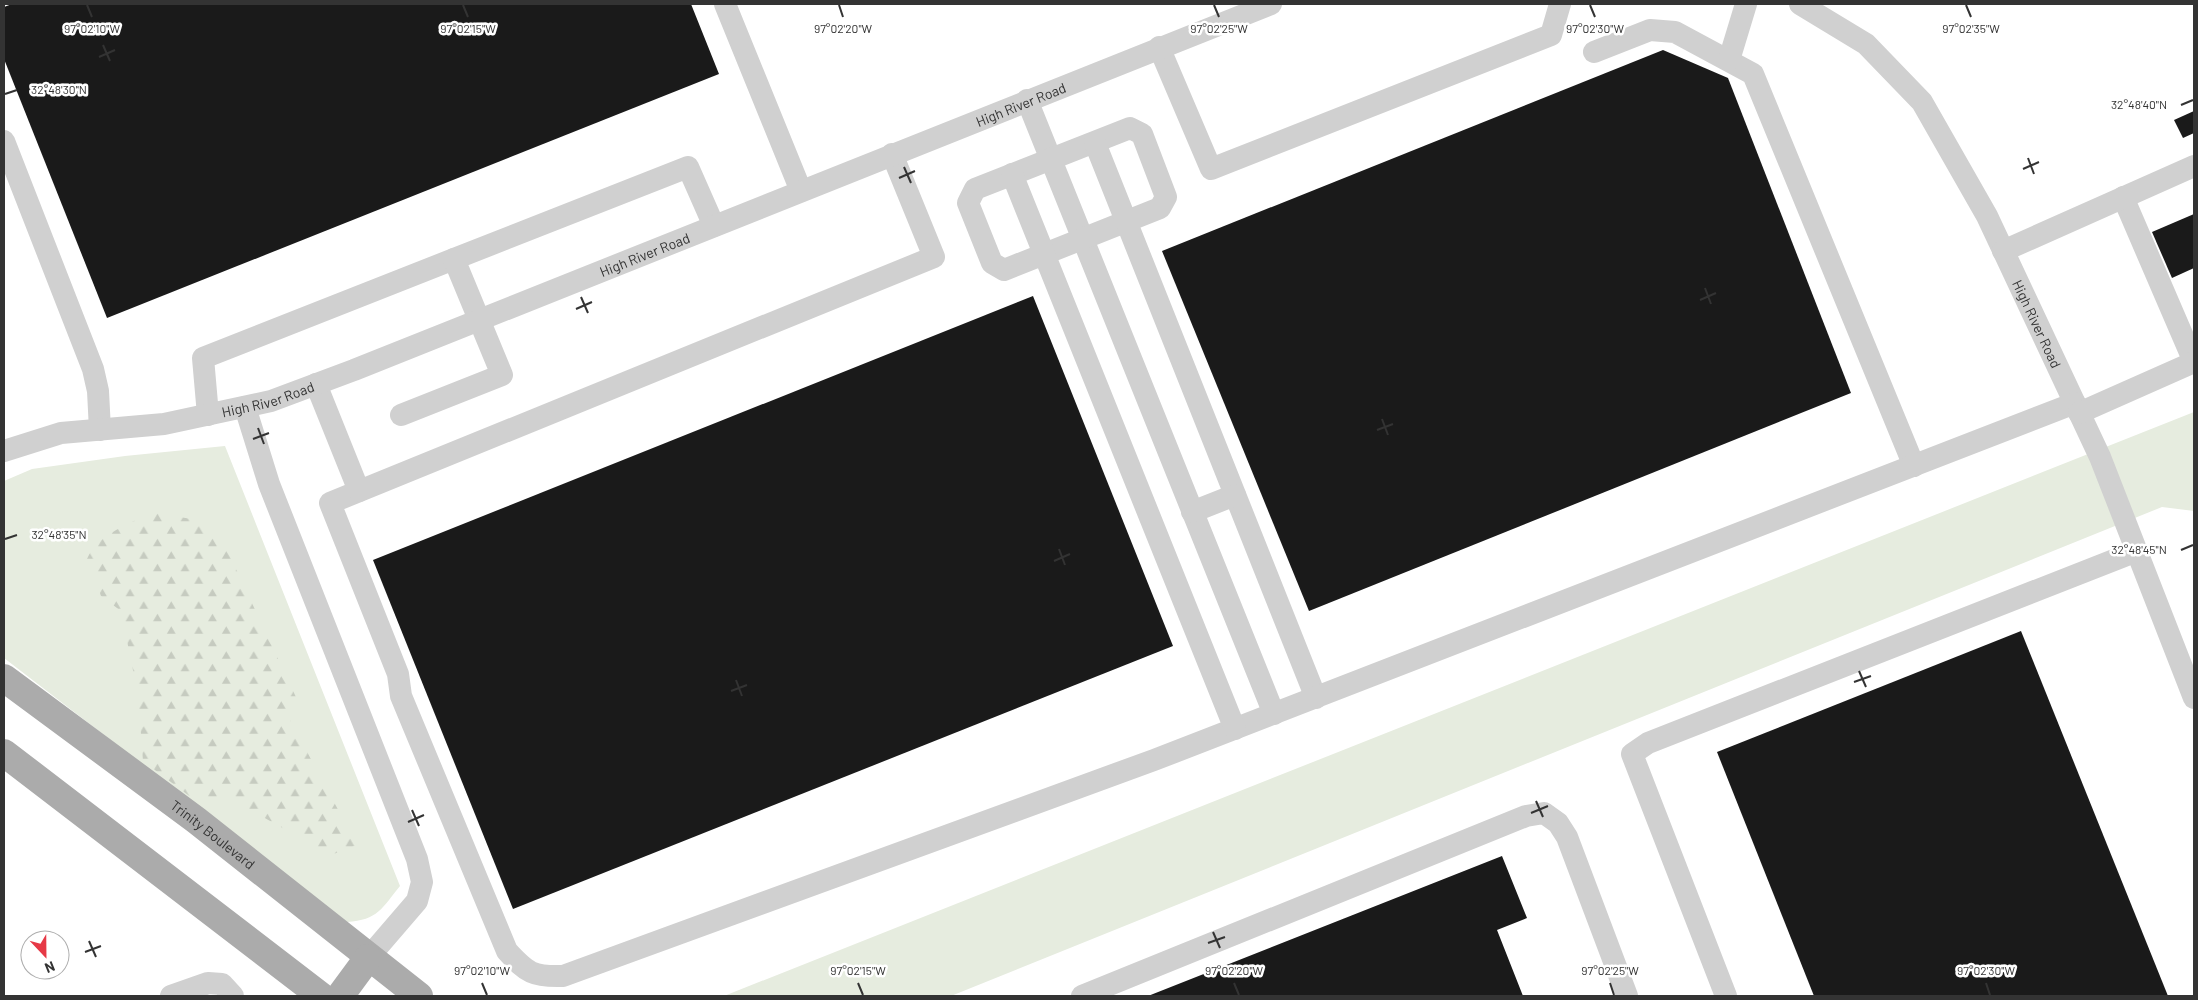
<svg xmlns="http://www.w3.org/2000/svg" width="2198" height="1000" viewBox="0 0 2198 1000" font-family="Barlow,sans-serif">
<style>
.green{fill:#e6ecdf}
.forest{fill:url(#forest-firs)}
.building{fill:#1a1a1a}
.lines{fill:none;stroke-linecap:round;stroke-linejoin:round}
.minor{stroke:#d0d0d0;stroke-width:22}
.major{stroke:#ababab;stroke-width:28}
.ticks{fill:none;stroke:#333;stroke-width:2}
.labels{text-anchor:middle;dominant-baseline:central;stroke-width:5;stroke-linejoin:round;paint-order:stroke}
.street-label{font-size:14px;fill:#333;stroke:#fff}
.ticks-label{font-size:12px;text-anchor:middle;fill:#333;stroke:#fff;stroke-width:5;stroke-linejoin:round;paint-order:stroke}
</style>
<defs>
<pattern id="forest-firs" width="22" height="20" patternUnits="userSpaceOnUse" patternTransform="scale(1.25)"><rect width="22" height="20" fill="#e6ecdf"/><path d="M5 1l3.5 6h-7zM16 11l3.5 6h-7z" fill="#c6cbc0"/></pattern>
</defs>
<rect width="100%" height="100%" fill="#fff"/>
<g class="green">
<path d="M2194 412V511L2162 507 951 996H724Z"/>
<path d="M225 446 400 886C382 908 378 920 347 922L4 658V481L32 469 125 456Z"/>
</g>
<path class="forest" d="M152 512 191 519 222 539 302 710 287 711 291 722 357 845 331 855 229 798H192L143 761 138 695 121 611 101 596 87 559C98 534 129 524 152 512Z"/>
<g class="building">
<path d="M12 4H691L719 74 107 318 4 59V7Z"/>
<path d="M1663 50 1728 78 1851 393 1309 611 1162 251Z"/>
<path d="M2194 111V133L2183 138 2174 120Z"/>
<path d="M2194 214V268L2172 278 2152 232Z"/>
<path d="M1033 296 1173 646 513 909 373 560Z"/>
<path d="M2021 631 2168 996H1814L1717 752Z"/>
<path d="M1502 856 1527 918 1497 930 1523 996H1148Z"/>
</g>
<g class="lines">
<g class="minor">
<path d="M725 4 801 191"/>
<path id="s1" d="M1800 4 1866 44 1922 102 1987 216 2100 457 2194 698"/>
<path d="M1159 47 1211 169 1551 35 1560 4"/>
<path d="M1594 52 1650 30 1675 32 1753 74 1914 466"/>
<path d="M1729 60 1746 4"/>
<path d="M1027 100 1274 714"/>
<path d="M1130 128 1142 134 1166 197 1160 208 1004 270 992 263 968 203 975 189Z"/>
<path d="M4 141 93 369 98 391 100 430"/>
<path d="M1095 143 1316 698"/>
<path d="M892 154 934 257 330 503 398 674 401 696 507 951C527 973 533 977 563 976L1154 760 2075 403"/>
<path d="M1012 174 1235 729"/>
<path d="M2123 197 2194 362"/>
<path d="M2003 251 2194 166"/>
<path d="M316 384 359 491"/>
<path d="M245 407 269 484 417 859 422 882 417 901 368 958"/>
<path d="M2079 413 2194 362"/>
<path d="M208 415 203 358 454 259"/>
<path d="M401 415 502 375 454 259 688 167 714 226"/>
<path id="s2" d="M4 451 61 433 164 424 271 401 354 370 1271 4"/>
<path d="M1192 512 1235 495"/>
<path d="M171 996 208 983 222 984 233 996"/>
<path d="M1082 996 1526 816 1544 813 1558 823 1567 837 1627 996"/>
<path d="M1726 996 1632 754 1648 743 2137 551"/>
</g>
<g class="major">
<path id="s3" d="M4 678 196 820 419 996"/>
<path d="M4 753 321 996"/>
<path d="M340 996 368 958"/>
</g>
</g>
<path class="ticks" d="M87 5 92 17M463 5 468 17M839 5 843 17M1214 5 1219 17M1590 5 1595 17M1966 5 1971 17M103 45 110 61M99 57 115 50M5 94 17 90M2181 105 2193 100M2028 158 2034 174M904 167 911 183M2023 169 2039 162M899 178 915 171M1705 288 1711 304M581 297 588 313M1700 300 1716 293M576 309 592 302M1382 419 1388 435M258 428 264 444M1377 430 1393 424M253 439 269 433M5 539 17 535M1059 549 1065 565M2181 550 2193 545M1054 561 1070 554M1859 671 1866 687M736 680 742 696M1854 682 1871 676M731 691 747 685M1536 801 1543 817M412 810 419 826M1531 813 1548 806M408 822 424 815M1213 932 1220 948M89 941 96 957M1208 943 1225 937M85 952 101 946M482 983 487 995M858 983 863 995M1234 983 1239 995M1610 983 1614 995M1986 983 1990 995"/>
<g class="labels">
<g class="street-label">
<text stroke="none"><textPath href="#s2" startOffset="1079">High River Road</textPath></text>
<text stroke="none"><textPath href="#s2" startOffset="674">High River Road</textPath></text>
<text stroke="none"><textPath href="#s1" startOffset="408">High River Road</textPath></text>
<text stroke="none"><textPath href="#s2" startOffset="270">High River Road</textPath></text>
<text stroke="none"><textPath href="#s3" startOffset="261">Trinity Boulevard</textPath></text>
</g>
</g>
<g class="ticks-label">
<text x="92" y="33">97°02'10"W</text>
<text x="468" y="33">97°02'15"W</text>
<text x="843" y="33">97°02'20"W</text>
<text x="1219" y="33">97°02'25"W</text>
<text x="1595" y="33">97°02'30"W</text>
<text x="1971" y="33">97°02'35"W</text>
<text x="59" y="94">32°48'30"N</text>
<text x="2139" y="109">32°48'40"N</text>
<text x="59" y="539">32°48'35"N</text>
<text x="2139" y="554">32°48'45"N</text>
<text x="482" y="975">97°02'10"W</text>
<text x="858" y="975">97°02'15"W</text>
<text x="1234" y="975">97°02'20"W</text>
<text x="1610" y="975">97°02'25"W</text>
<text x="1986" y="975">97°02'30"W</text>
</g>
<rect width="2198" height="1000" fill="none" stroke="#333333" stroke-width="10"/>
<g transform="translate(45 955) rotate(158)"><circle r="24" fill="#ffffff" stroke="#adadad"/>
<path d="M0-4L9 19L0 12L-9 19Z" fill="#e63946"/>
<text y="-8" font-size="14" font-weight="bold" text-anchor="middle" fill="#333333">N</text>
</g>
</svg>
